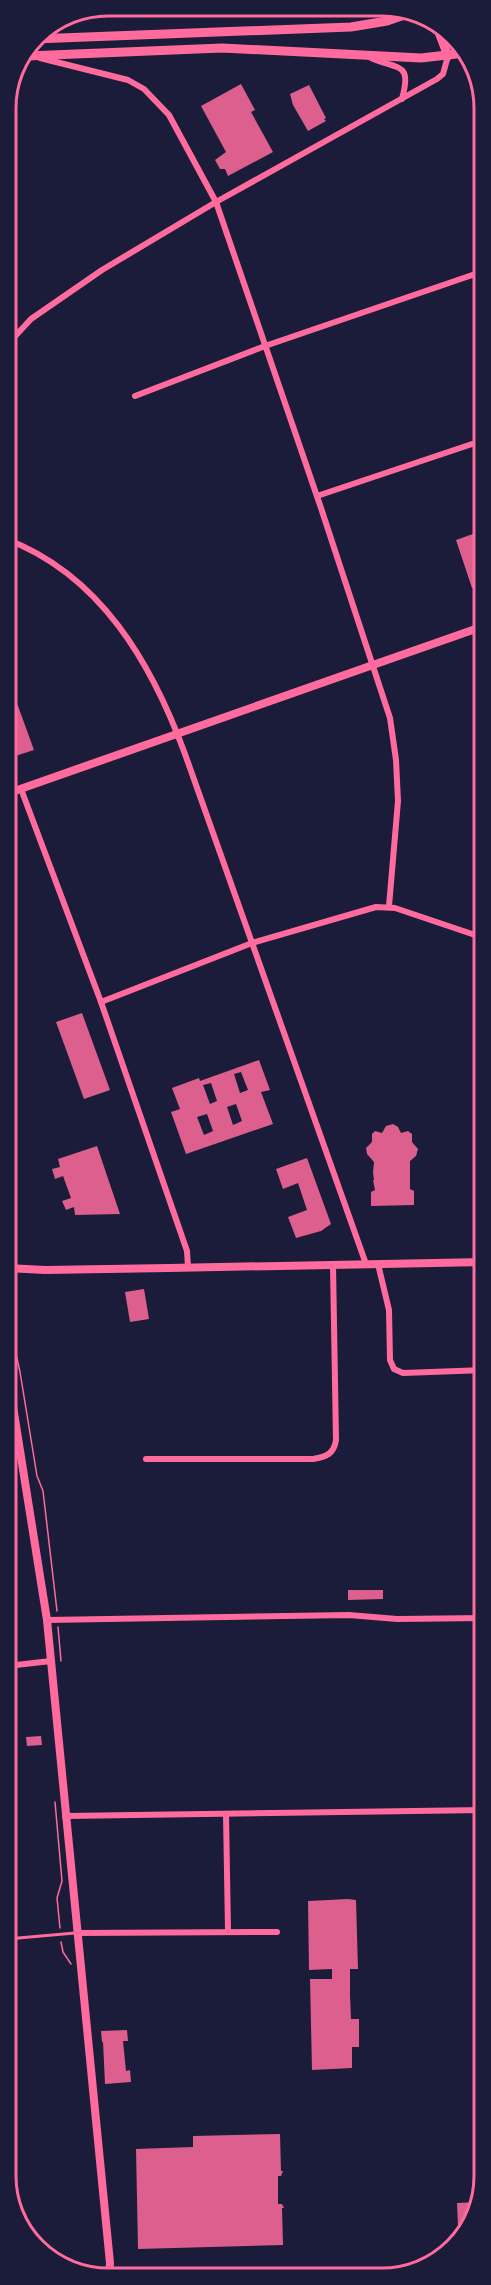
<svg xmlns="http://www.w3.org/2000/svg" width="491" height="2285" viewBox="0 0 491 2285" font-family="Jost,sans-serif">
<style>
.building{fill:#dd5f8e;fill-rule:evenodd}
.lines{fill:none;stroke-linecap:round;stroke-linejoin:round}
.path{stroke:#ff6b9d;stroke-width:1.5}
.service{stroke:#ff6b9d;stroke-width:3}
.minor{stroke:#ff6b9d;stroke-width:6}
.tertiary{stroke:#ff6b9d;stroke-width:8}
.secondary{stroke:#ff6b9d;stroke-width:9}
.rail{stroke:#a44b75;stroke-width:3}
.rim{fill:none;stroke:#ff6b9d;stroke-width:3}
</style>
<rect width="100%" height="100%" fill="#1b1b3a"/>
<g class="building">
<path d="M241 84 255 110 251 112 273 152 228 176 225 169H220L215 160 226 152 201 106Z"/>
<path d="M309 85 326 118 324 119 326 121 308 131 293 105 290 94Z"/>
<path d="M484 530V583L472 588 456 540Z"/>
<path d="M6 673 34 750 6 759Z"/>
<path d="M82 1013 110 1090 84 1099 56 1022Z"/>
<path d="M259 1060 270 1090 261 1092 273 1124 186 1154 171 1112 180 1109 172 1088 199 1078 200 1081ZM241 1072 248 1090 240 1093 234 1074ZM211 1083 217 1101 210 1104 203 1085ZM236 1104 242 1121 233 1125 227 1107ZM207 1114 213 1131 204 1135 197 1117Z"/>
<path d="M393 1124 398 1127 401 1133 408 1131 412 1134V1142L418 1149 416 1156 410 1161V1189L414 1191V1205L371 1206V1192L375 1190 373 1180H374L373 1172 374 1162 367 1154 366 1148 372 1142V1134L375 1131 382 1133 386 1126Z"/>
<path d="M97 1146 120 1214 75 1215 74 1207 66 1210 62 1201 71 1198 63 1176 55 1179 52 1169 60 1167 58 1159Z"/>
<path d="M307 1158 331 1224 321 1231 296 1238 288 1217 307 1210 298 1183 283 1189 276 1169Z"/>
<path d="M144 1289 149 1319 130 1322 125 1292Z"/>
<path d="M348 1590H383V1599L348 1600Z"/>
<path d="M41 1736 42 1745 27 1746 26 1737Z"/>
<path d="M348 1899 356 1900 358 1969H350V1995L351 2019H359V2047H352V2068L312 2070 310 1979H332V1969L309 1970 308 1901Z"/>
<path d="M127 2030 128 2041H123L126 2071 130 2070 131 2082 105 2084 103 2042H102L101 2031Z"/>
<path d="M280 2134 281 2171H283L281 2176H278V2204H282L284 2208H282L283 2245 138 2249 136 2149 193 2147V2136Z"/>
<path d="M477 2202 467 2227H458L457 2203Z"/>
</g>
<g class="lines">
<g class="path">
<path d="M7 1257H13L15 1260"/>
<path d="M16 1277 8 1301 7 1314 20 1372 37 1476 43 1491 57 1611"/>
<path d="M58 1627 61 1661"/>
<path d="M55 1802 62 1881 57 1898 60 1928"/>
<path d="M61 1942 63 1952 71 1964"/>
</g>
<path class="service" d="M7 1939 75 1933"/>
<g class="minor">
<path d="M40 58 128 80 144 89 169 115 216 202 321 508 390 718 396 760 398 801 389 906"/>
<path d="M371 58C399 70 412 62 402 99"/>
<path d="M6 346 31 319 102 270 216 202 437 79 443 74 448 56"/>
<path d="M135 396 265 346 484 271"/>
<path d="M317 496 484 440"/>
<path d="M6 539C101 575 152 664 185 754L366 1264"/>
<path d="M21 789 101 1002 187 1251 188 1267"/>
<path d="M101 1002 252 943 376 907 395 908 484 938"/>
<path d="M378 1264 389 1310 390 1360 394 1369 403 1373 485 1370"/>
<path d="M146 1459H313C326 1457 334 1454 336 1440L333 1265"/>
<path d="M47 1620 349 1615 397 1619 485 1618"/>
<path d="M7 1666 51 1661"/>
<path d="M226 1814 228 1931"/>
<path d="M65 1816 485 1810"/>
<path d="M77 1933 277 1932"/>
</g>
<g class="tertiary">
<path d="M6 794 484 626"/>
<path d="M7 1268 45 1270 169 1268 485 1262"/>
<path d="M7 1369 47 1620 110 2263 109 2277"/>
<path d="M86 2276 103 2277"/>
</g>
<g class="secondary">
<path d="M437 27 448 56"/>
<path d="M34 39 351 27 387 21 413 12"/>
<path d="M27 56 222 48 421 58 465 53"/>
</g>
<path class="rail" d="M6 180 9 176"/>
</g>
<path d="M0 0H491V2285H0ZM108 16H382A92 92 0 0 1 474 108V2176A92 92 0 0 1 382 2268H108A92 92 0 0 1 16 2176V108A92 92 0 0 1 108 16Z" fill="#1b1b3a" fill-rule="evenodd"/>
<path class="rim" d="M108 16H382A92 92 0 0 1 474 108V2176A92 92 0 0 1 382 2268H108A92 92 0 0 1 16 2176V108A92 92 0 0 1 108 16Z"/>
</svg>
